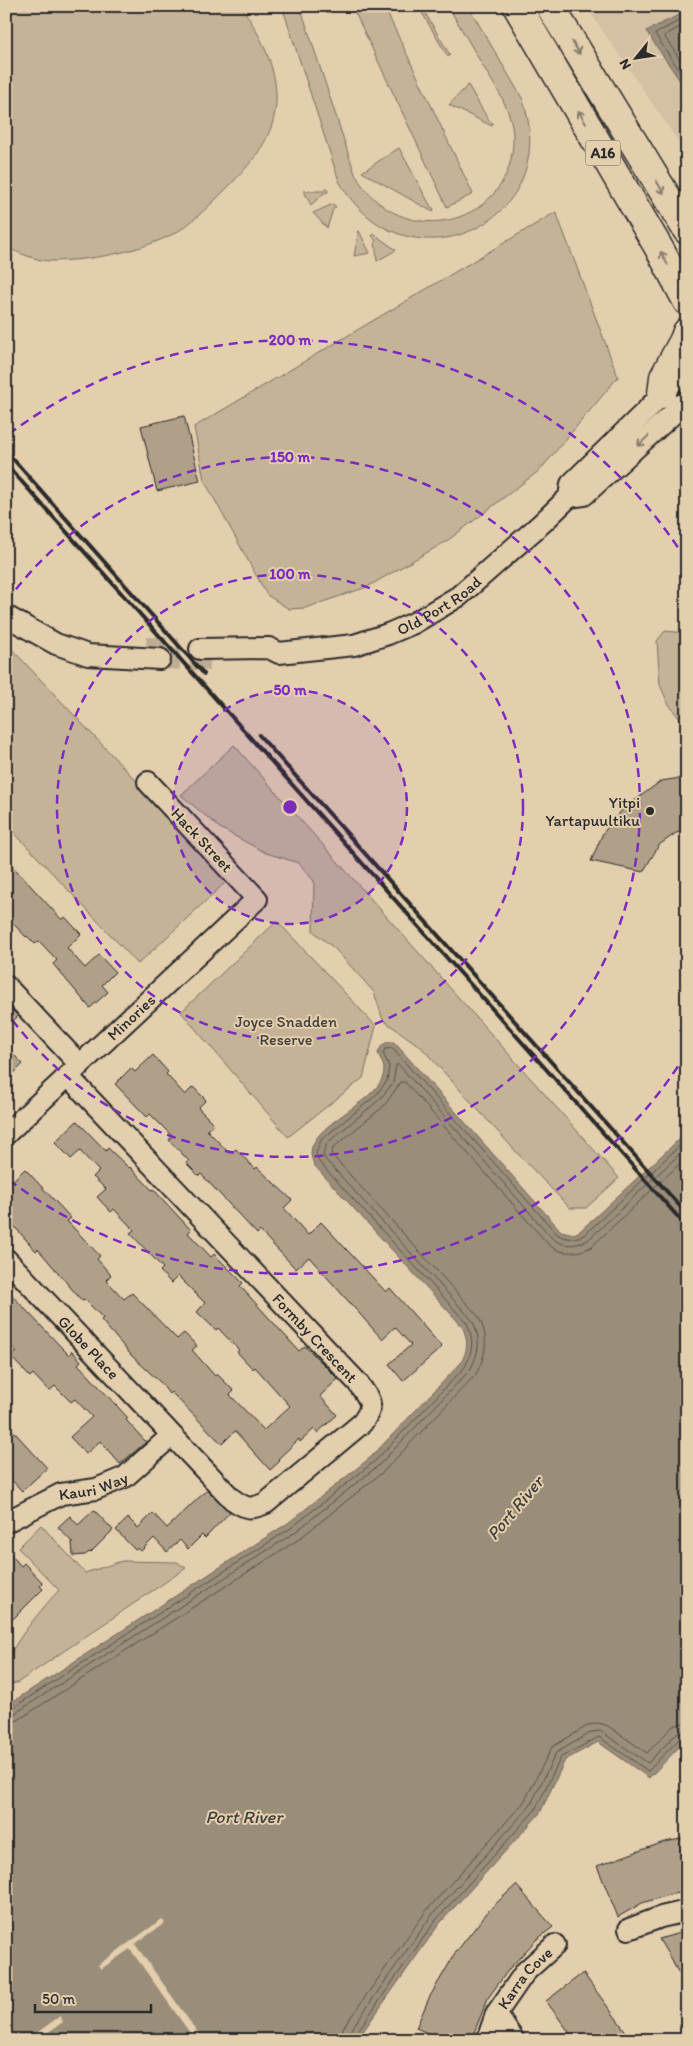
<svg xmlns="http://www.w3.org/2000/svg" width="693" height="2046" viewBox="0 0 693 2046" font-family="Itim,sans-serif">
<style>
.built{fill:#d4c0a2}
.green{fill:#c5b398;stroke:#786f62}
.water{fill:#9a8d7a;stroke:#6e665a}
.pier{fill:#e3cead}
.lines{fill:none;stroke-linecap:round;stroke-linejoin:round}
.shore{stroke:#57524b;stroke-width:1}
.building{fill:#b0a089;stroke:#2b2b2b}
.minor-tunnel{stroke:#bead93;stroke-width:20;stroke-dasharray:20 10;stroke-linecap:butt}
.minor-casing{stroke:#2b2b2b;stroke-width:24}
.major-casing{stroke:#2b2b2b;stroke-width:29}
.highway-casing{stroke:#2b2b2b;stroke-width:31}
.minor{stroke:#e3cead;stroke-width:20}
.major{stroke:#e3cead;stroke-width:25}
.highway{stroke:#e3cead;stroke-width:28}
.rail{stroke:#2b2b2b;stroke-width:4}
.oneway{stroke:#877c6c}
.ring{fill:none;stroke:#7b2cbf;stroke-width:2.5;stroke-dasharray:9 6}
.poi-dot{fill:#2b2b2b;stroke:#e3cead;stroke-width:2}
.labels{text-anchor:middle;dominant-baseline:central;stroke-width:4;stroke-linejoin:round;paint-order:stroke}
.shield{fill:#e3cead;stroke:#625c52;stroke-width:1}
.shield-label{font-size:15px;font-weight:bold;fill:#2b2b2b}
.street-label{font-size:16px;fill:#2b2b2b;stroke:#e3cead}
.poi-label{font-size:16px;fill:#2b2b2b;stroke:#e3cead;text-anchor:end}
.park-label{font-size:16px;fill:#423f3b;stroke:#e3cead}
.water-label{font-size:18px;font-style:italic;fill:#413f3b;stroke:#e3cead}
.centre{fill:#7b2cbf;stroke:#e3cead;stroke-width:2.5}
.ring-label{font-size:15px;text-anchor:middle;font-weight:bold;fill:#7b2cbf;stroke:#e3cead;stroke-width:4;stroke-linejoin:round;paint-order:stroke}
</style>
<rect width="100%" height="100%" fill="#e3cead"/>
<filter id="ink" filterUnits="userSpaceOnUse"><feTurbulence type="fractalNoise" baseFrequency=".02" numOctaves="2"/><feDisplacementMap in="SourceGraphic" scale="10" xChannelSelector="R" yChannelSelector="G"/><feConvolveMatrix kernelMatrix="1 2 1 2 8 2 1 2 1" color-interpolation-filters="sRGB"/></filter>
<g filter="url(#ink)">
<path class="built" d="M587 6H687V154L596 21Z"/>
<g class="green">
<path d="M15 6H241C262 37 283 78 274 117 268 144 251 163 232 183 217 198 193 223 175 233 139 252 89 261 49 261 34 260 20 253 6 247V12Z"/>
<path d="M282 6H300L355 174C400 256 517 225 513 135 512 109 495 87 483 66 471 46 460 26 448 6H468L522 98C567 224 404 297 339 181Z"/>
<path d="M352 6H384L473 194 447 207Z"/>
<path d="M418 6H421L450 55 448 57Z"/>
<path d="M468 85 489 121 493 123 492 126 449 105Z"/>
<path d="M399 148 431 207 434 209 433 212 362 172Z"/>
<path d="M327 188 328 192 324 193 311 205 304 191H324Z"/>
<path d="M333 204 336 207 333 209 327 228 313 213Z"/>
<path d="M556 212 618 377 540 470 447 541 367 587 305 608 289 609 267 595 204 480 194 427Z"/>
<path d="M359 231 370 253 354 256 358 235 357 232Z"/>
<path d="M374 234 396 250 377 261 375 239 372 236Z"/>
<path d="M665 631 687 633V729L668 703 660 685 657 641Z"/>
<path d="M6 643 229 879 138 964 6 824Z"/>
<path d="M234 745 619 1178 586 1208H570L520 1156 421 1047 383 1020 374 992 335 949 313 931 314 881 299 863 266 853 220 828 181 795Z"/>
<path d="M277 921 376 1026 363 1078 288 1137 181 1012Z"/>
<path d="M41 1525 85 1573 122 1561 177 1562 186 1568 17 1683 6 1685C6 1679 5 1672 6 1666 9 1647 46 1604 59 1590L18 1548Z"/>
</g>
<g class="water">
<path d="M687 11V91L646 31Z"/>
<path d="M388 1042H394L561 1231 574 1234 580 1231 687 1132V1739L649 1778 598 1742 565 1760 540 1813 440 1923 357 2040H6V1706L288 1523 371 1457 460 1364C468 1351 469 1341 462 1326L314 1165C313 1161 311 1157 311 1153 312 1121 387 1100 384 1068 383 1063 380 1058 378 1053L382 1045Z"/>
</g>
<g class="pier">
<path d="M162 1919 165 1923 135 1944 203 2040H195L130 1949 101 1969 98 1965Z"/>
<path d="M60 2016 63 2022 37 2040H27Z"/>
</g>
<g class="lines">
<g class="shore">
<path d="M687 16 655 34 687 82"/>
<path d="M687 23 664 36 687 70"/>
<path d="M6 1710 11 1709 291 1528 375 1461 465 1367C473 1351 474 1339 467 1323L319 1162 316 1153 321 1140 375 1096 387 1081 389 1066 383 1053 385 1049 392 1048 557 1234C566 1240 574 1239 584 1235L687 1139"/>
<path d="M6 1716 14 1714 294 1533 379 1465 470 1370C480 1352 481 1338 472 1320L325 1159 323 1154 327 1143 380 1099 393 1083 396 1065H399L553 1239C564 1247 576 1246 588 1240L687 1147"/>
<path d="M6 1724 18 1720 299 1539 384 1471 476 1374C487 1354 489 1336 478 1316L331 1154 333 1148 384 1106 401 1082H405L548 1244C560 1255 577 1254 591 1247L687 1157"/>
<path d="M340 2040 343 2028 426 1911 524 1802 552 1747 589 1725 599 1723 608 1726 647 1753 673 1726 687 1722"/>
<path d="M347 2040 350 2031 431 1916 530 1806 556 1753 592 1732 600 1731 648 1763 678 1732 687 1729"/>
<path d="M354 2040 355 2035 436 1920 535 1810 561 1757 599 1737 648 1771 681 1737 687 1736"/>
</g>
</g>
<g class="building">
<path d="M184 416 200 481 157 491 141 426Z"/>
<path d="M687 777V830L676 833 659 845 643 872 591 861 603 833 622 810 661 781Z"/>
<path d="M6 859 62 920 65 917 81 934 67 948 85 968 99 955 115 972 102 985 108 992 90 1008 53 964 57 960 39 941 35 944 27 936 26 937 6 916Z"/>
<path d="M6 1004 18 1016 6 1028Z"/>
<path d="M6 1047 23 1064 6 1081Z"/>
<path d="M153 1055 168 1072 166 1074 185 1095 193 1087 206 1100 198 1108 214 1124 207 1130 230 1154 236 1149 255 1169 257 1167 292 1200 284 1208 308 1235 321 1222 386 1292 390 1288 442 1347 403 1381 389 1364 411 1345 395 1327 382 1339 309 1257 296 1269 260 1231 257 1234 201 1174 199 1176 186 1163 189 1161 169 1140 172 1136 150 1114 147 1117 115 1084 131 1068 135 1072Z"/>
<path d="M77 1121 106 1151 108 1148 129 1168 130 1167 152 1190 153 1189 191 1230 188 1233 211 1257 214 1254 243 1283 240 1286 299 1351 305 1346 338 1379 320 1396 337 1415 317 1433 314 1429 300 1442 299 1439 278 1459 280 1461 270 1470 235 1431 222 1444 171 1392 169 1394 161 1383 131 1355 101 1320 103 1318 84 1299 82 1301 38 1249 36 1251 6 1217V1187L25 1169 71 1218 67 1221 100 1256 97 1259 111 1275 106 1280 124 1299 132 1293 177 1339 184 1333 197 1346 192 1350 215 1376 217 1374 234 1391 230 1395 264 1430 290 1406 255 1367 253 1369 237 1352 239 1350 218 1328 216 1330 197 1312 205 1303 178 1276 171 1283 160 1271 163 1268 130 1233 134 1230 114 1209 111 1212 97 1197 106 1189 93 1177 99 1171 80 1151 71 1159 55 1142Z"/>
<path d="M6 1289 63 1349 69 1355 72 1351 81 1361 78 1364 128 1418 126 1420 146 1442 120 1464 100 1441 86 1454 70 1437 92 1417 75 1399 71 1402 55 1386 49 1391 33 1374 30 1377 11 1357 17 1352 6 1340Z"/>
<path d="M6 1423 47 1468 22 1491 6 1474Z"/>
<path d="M207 1490 230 1512 205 1538 202 1535 188 1549 180 1540 167 1552 154 1538 141 1551 138 1548 135 1550 116 1530 128 1518 138 1528 153 1513 167 1528Z"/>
<path d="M94 1510 113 1530 90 1553 89 1552 85 1555 73 1556 72 1542 58 1527 70 1516 78 1525Z"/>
<path d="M6 1549 21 1566 24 1563 43 1583 40 1586 43 1589 6 1626Z"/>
<path d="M687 1838V1892L672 1894 642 1903 618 1917 597 1866 664 1842Z"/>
<path d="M516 1885 553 1927 536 1940 509 1969 488 1998 471 2040H444L416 2028 429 1998 456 1952 490 1909Z"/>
<path d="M687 1931V1987L659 1939Z"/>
<path d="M583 1973 632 2040H575L546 2001Z"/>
</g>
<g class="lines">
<g class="minor-tunnel">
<path d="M146 647 179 648"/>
<path d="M160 659 215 661"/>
</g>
<g class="minor-casing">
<g id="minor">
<path d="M569 497 584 495 687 401"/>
<path d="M6 616 56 644 88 655 160 659"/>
<path id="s1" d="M200 649 269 648 279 653 354 645 388 634 414 623 459 596 542 523 569 497 571 484 648 409 687 367"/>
<path d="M6 986 80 1065"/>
<path id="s2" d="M6 1134 257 899 148 782"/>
<path id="s3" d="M6 1259 232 1499C246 1509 250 1510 266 1503L362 1423C376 1404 370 1401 358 1383L68 1076"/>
<path id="s4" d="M6 1522 61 1494 96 1489 125 1477 171 1436"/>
<path d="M629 1929 661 1917 687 1911"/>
<path d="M485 2040 488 2037 496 2014"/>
<path id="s5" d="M514 2040 496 2014 525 1972 555 1945"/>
</g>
</g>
<g class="major-casing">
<path id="major" d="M679 408H687"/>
</g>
<g class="highway-casing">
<g id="highway">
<path d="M517 6 660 250 687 301"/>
<path d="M550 6 687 230"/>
<path d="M662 394 664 377 684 340 687 332"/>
</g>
</g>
<use href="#minor" class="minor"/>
<use href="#major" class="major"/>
<use href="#highway" class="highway"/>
<g class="rail">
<path d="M6 451 204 674"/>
<path d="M6 464 687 1227"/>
<path d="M259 735 687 1214"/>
</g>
</g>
<defs><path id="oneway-shaft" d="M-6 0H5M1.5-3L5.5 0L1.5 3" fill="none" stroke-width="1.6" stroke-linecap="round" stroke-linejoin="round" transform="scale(1.25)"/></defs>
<g class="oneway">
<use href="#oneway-shaft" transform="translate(576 48) rotate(59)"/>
<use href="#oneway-shaft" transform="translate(582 117) rotate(-120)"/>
<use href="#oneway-shaft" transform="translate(660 187) rotate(59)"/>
<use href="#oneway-shaft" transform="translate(664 258) rotate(-118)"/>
<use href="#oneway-shaft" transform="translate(643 441) rotate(137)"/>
</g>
</g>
<circle cx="290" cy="807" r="117" fill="#7b2cbf" fill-opacity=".12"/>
<g class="ring">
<circle cx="290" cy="807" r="117"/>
<circle cx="290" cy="807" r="233"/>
<path d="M7 601A350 350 0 1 1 7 1013"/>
<path d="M686 1054A467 467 0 0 1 9 1180M9 434A467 467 0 0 1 686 560"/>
</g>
<circle class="poi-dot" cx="650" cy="811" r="5"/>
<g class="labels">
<rect class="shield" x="585.5" y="140.5" width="35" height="25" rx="4"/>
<g class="shield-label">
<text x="603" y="153">A16</text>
</g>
<g class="street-label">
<text stroke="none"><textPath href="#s1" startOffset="250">Old Port Road</textPath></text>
<text transform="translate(202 840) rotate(47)">Hack Street</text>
<text stroke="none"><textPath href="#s2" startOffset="171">Minories</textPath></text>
<text transform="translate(315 1338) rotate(47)">Formby Crescent</text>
<text stroke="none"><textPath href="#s3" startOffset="121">Globe Place</textPath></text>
<text stroke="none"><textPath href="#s4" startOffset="95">Kauri Way</textPath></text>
<text stroke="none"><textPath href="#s5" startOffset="78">Karra Cove</textPath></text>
</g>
<g class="poi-label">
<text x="640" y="802">Yitpi<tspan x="640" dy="18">Yartapuultiku</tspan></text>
</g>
<g class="park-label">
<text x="286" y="1021">Joyce Snadden<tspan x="286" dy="18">Reserve</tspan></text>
</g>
<g class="water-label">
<text transform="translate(515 1508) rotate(-50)">Port River</text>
<text x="244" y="1817">Port River</text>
</g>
</g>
<circle cx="290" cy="807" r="8" class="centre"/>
<g class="ring-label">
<text x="290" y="345">200 m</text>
<text x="290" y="462">150 m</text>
<text x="290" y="579">100 m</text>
<text x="290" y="695">50 m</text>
</g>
<rect width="693" height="2046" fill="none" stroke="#e3cead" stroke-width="25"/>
<rect x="12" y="12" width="668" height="2021" fill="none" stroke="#2b2b2b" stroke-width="2" filter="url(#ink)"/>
<g transform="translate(636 58) rotate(240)" stroke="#e3cead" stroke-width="4" paint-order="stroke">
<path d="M0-4L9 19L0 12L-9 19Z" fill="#2b2b2b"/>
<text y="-8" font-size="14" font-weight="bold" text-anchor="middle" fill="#2b2b2b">N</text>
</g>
<path d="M35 2004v8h116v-8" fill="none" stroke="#2b2b2b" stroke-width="2.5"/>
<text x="42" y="2004" font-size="15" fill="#2b2b2b" stroke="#e3cead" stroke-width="4" paint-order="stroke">50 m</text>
</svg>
